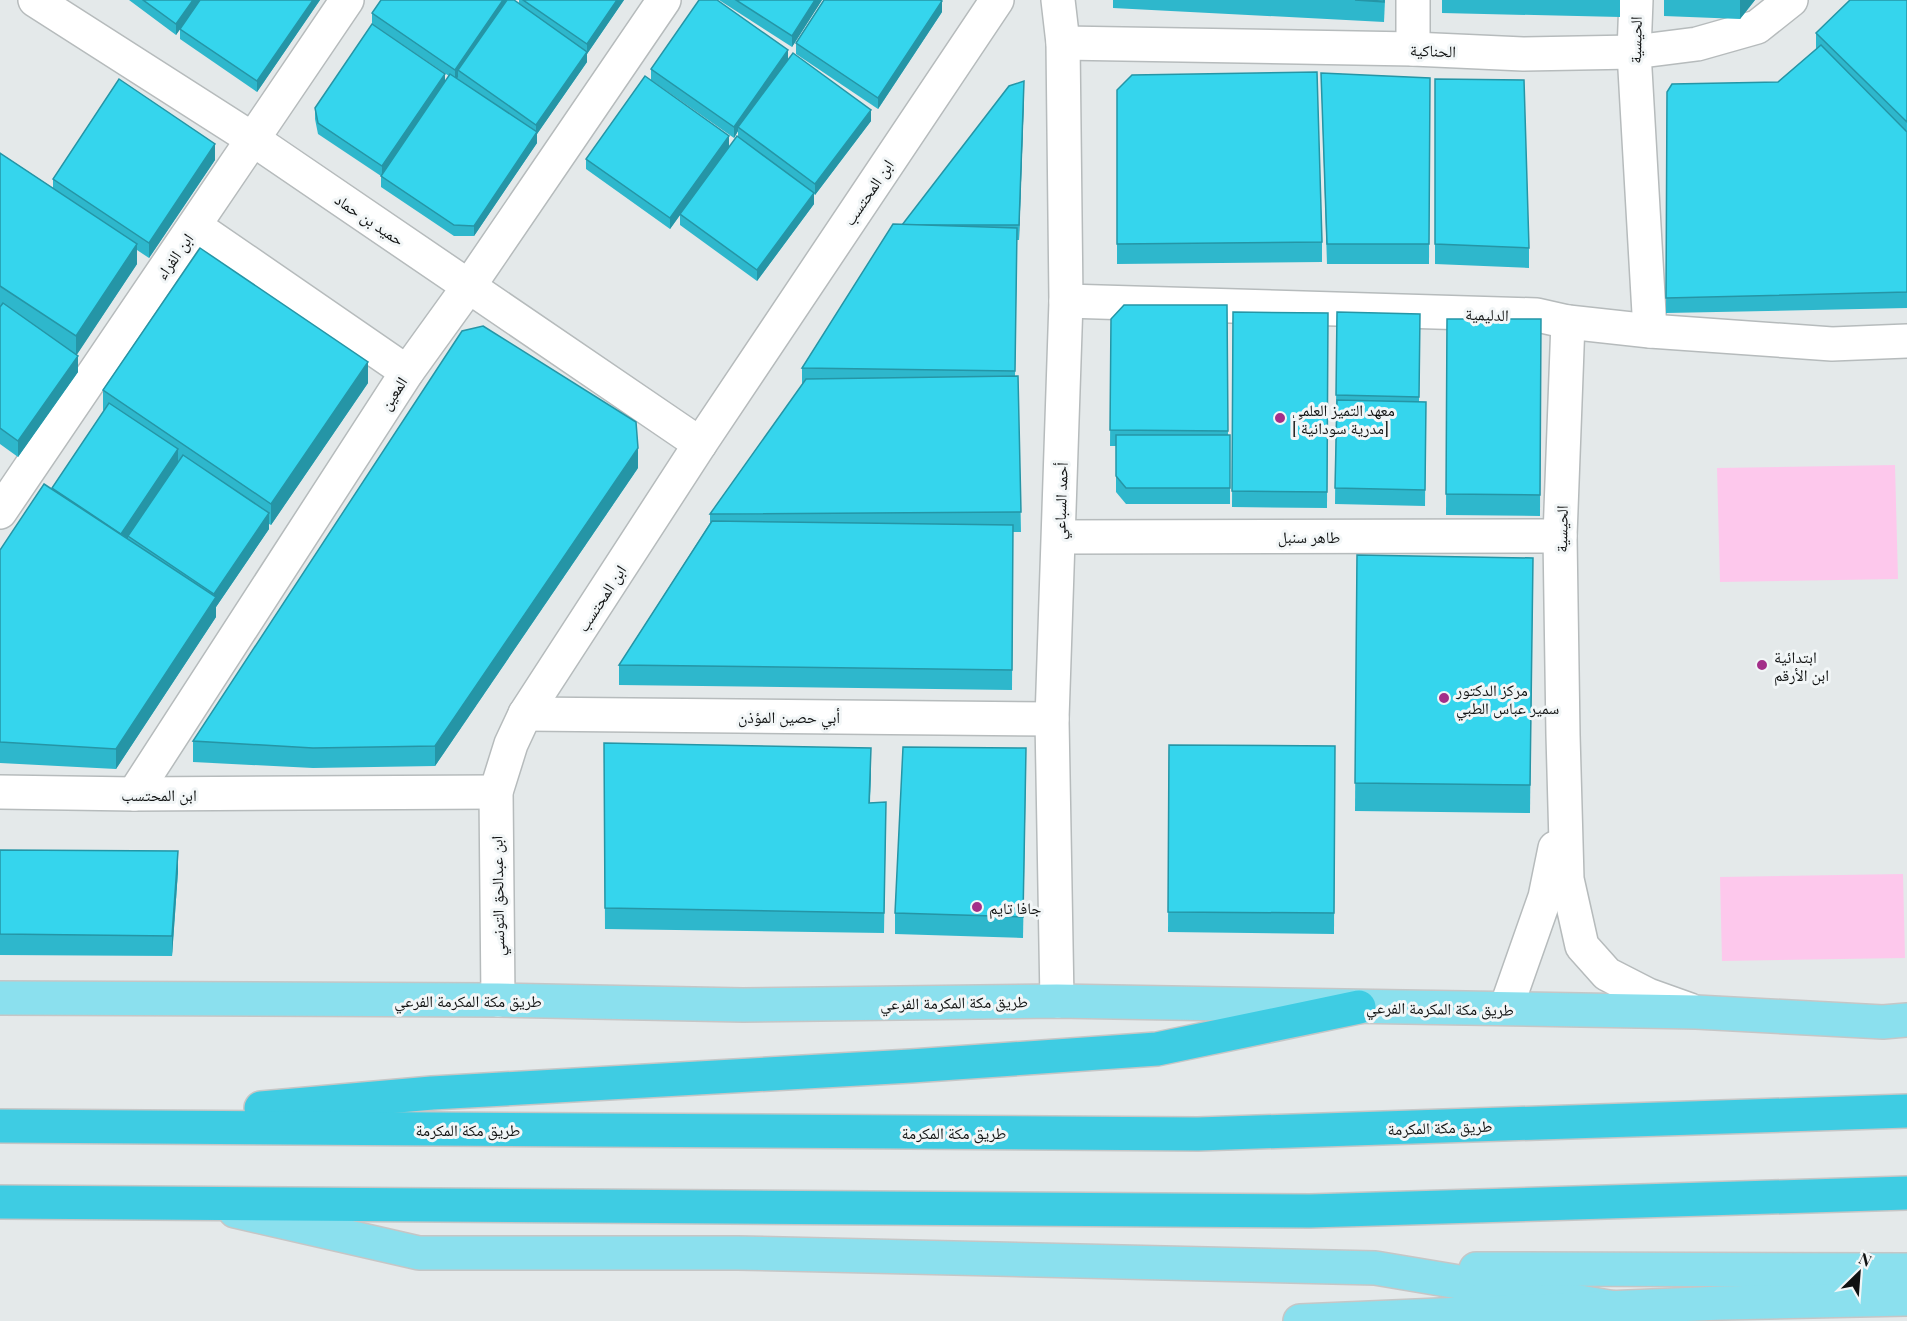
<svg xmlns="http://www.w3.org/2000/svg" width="1907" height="1321" viewBox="0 0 1907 1321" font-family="'Playfair Display','Noto Naskh Arabic',serif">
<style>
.green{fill:#fdc8ec}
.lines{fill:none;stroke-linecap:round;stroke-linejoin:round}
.minor-casing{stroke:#b6bbbc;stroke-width:36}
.major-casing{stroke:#c6c6c6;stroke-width:36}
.highway-casing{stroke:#c6c6c6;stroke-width:36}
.minor{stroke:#fff;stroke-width:33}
.major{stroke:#8be0ee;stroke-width:33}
.highway{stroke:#3ecce3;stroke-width:33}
.wall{fill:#2eb7cc}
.shaded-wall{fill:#2595a6}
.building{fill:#35d5ed;stroke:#2595a6;stroke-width:1.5}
.poi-dot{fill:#a32f89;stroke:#f2f6f7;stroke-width:2}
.labels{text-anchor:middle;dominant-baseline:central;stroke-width:6;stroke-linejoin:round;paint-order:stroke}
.street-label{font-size:16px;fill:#101212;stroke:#f2f6f7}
.poi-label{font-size:16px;fill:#101212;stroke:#f2f6f7;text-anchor:start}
</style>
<rect width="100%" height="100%" fill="#e4e9ea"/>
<g class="green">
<path d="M1895 465 1898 579 1720 582 1717 468Z"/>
<path d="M1903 874 1905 958 1722 961 1720 877Z"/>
</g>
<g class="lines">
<g class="minor-casing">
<g id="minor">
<path d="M35 0 254 140 700 444"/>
<path d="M1636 0 1634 52 1650 331"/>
<path d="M1063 43 1413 49 1523 54 1634 52 1697 44 1757 27 1791 0"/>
<path d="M1413 49V0"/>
<path d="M195 226 407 372"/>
<path d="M1066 301 1537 315 1568 322 1650 331 1832 344 1907 341"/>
<path d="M1568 322 1560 536 1563 735 1567 879 1582 946 1607 974 1648 995 1690 1010"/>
<path d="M0 512 347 0"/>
<path d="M1059 537 1560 536"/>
<path d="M525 714 1052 719"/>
<path d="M0 792 134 794 496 792"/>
<path d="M134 794 407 372 469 286 664 0"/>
<path d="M498 1000 496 792 511 744 525 714 700 444 997 0"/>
<path d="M1057 1001 1052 719 1066 301 1063 43 1058 0"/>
<path d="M1506 1008 1545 897 1555 848"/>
</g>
</g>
<g class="major-casing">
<g id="major">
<path d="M0 998 498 1000 743 1005 1057 1001 1696 1012 1883 1022 1907 1020"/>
<path d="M235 1211 419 1253H738L1375 1268 1615 1308"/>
<path d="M1476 1269 1907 1270"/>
<path d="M1300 1321 1721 1303 1907 1299"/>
</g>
</g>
<g class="highway-casing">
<g id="highway">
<path d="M261 1108 432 1093 911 1066 1157 1049 1359 1007"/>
<path d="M0 1126 1198 1134 1907 1111"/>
<path d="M0 1202 1310 1211 1907 1193"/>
</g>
</g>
<use href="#minor" class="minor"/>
<use href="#major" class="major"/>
<use href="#highway" class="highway"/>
</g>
<g class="wall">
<path d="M129 0H320L257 92 180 39V29L183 24 176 35Z"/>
<path d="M519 0H624L587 54V62L537 134V143L474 236H454L381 187V176L318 134 315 119V108L445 82 449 76 372 24V13L519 4Z"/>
<path d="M719 0H822L792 47Z"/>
<path d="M1113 0H1385L1384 22 1113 8Z"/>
<path d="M1442 0H1620V17L1442 13Z"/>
<path d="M1664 0H1755L1740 19 1664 16Z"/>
<path d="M1907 0V308L1666 313 1667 92 1778 82 1816 49V33Z"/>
<path d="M942 12 878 109 796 54V43Z"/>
<path d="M788 60 871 121 815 195 814 194V204L757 281 680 225V215L670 229 586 169V159L729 147 738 137V131L734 138 651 80V69Z"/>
<path d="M1321 73 1430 78 1429 264H1327Z"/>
<path d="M1435 79 1529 248V268L1435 264Z"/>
<path d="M1117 90 1322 242V262L1117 264Z"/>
<path d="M1024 97 1019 240H1017L1015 376H1018L1021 532H1013L1012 690 619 685V665L710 523V514L802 385V368L902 225Z"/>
<path d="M0 153 53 188V179L215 160 149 258 137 250V264L77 354 78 372 18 457 0 444Z"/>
<path d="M1227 305 1228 435H1230V504H1126L1116 492V446H1110L1111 319Z"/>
<path d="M1233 312 1328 313 1327 508 1232 507Z"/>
<path d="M1337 312 1420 314 1419 402H1426L1425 506 1335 504Z"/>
<path d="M1447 319H1541L1540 516 1446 515Z"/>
<path d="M368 383 271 525 269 524V529L216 607V617L116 769 0 763V550L52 489 104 411 103 410V390Z"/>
<path d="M638 468 435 766 313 768 193 762V741Z"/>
<path d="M1357 555 1533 558 1530 813 1355 811Z"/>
<path d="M604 743 871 768 870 803 886 802 884 933 605 929Z"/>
<path d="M1169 745 1335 746 1334 934 1168 932Z"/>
<path d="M1026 768 1023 938 895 934V913Z"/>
<path d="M0 850 178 871 172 956 0 955Z"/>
</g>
<g class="shaded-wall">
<path d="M193 0H201L176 35V24Z"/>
<path d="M313 0H320L257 92V81Z"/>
<path d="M503 0H507L458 70V77L455 81V70Z"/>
<path d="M617 0H624L587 54V62L537 134V143L474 236V226L536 134V125L587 52V44Z"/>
<path d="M815 0H822L792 47V36Z"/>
<path d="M1740 0H1755L1740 19Z"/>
<path d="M942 1V12L878 109V98Z"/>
<path d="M788 50V61L738 127V131L734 138V127Z"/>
<path d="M445 74V84L382 177V166Z"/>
<path d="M1024 81V97L1019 240V225Z"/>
<path d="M871 110V121L815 195V184Z"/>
<path d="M729 136V147L670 229V218Z"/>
<path d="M215 144V160L149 258V243Z"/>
<path d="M814 193V204L757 281V270Z"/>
<path d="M137 244V264L76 356V336Z"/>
<path d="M78 356V372L18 457V441Z"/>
<path d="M368 362V383L271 525V504Z"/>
<path d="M638 448V468L435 766V746Z"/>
<path d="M178 449V464L128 536V539L121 534Z"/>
<path d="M269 513V529L216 607V617L116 769V749L214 600V594Z"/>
<path d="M871 748V768L869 823V803Z"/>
<path d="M178 851V871L172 956V936Z"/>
</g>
<g class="building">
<path d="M143 0H193L176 24Z"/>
<path d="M200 0H313L257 81 180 29Z"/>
<path d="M381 0H503L455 70 372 13Z"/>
<path d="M507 0H514L587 52 536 125 458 70Z"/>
<path d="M523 0H617L587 44Z"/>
<path d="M699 0H717L788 50 734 127 651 69Z"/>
<path d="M736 0H815L792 36Z"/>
<path d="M824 0H940L942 1 878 98 796 43Z"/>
<path d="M1355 0H1384V2Z"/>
<path d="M1850 0H1907V122L1816 33Z"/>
<path d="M372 24 445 74 382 166 318 123 315 108Z"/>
<path d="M1821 45 1907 132V292L1666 298 1667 92 1672 84 1778 82Z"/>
<path d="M793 53 871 110 815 184 738 127Z"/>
<path d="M1317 72 1322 242 1117 244V90L1132 75Z"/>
<path d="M1321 73 1430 78 1429 244H1327Z"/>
<path d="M450 74 537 132 474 226 454 225 381 176Z"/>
<path d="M645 76 729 136 670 218 586 159Z"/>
<path d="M119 79 215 144 149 243 53 179Z"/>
<path d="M1435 79 1524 80 1529 248 1435 244Z"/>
<path d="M1024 81 1019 225H902L1009 86Z"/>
<path d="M737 136 814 193 757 270 680 214Z"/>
<path d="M0 153 137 244 76 336 0 286Z"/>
<path d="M893 224 1017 228 1015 371 802 368Z"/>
<path d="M200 248 368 362 271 504 103 390Z"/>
<path d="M3 303 78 356 18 441 0 428V307Z"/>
<path d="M1124 305H1227L1228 431 1110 430 1111 319Z"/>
<path d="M1233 312 1328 313 1327 492 1232 491Z"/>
<path d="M1337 312 1420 314 1419 397 1336 395Z"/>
<path d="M1447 319H1541L1540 495 1446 494Z"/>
<path d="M483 326 636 422 638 448 435 746 313 748 193 741 462 331Z"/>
<path d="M1018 376 1021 512 710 514 806 379Z"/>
<path d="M1337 400 1426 402 1425 490 1335 488Z"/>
<path d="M109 403 178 449 121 534 52 488Z"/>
<path d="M1116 435H1230V488H1126L1116 476Z"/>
<path d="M183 455 269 513 214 594 128 536Z"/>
<path d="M44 484 216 597 116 749 0 742V550Z"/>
<path d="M712 521 1013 525 1012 670 619 665Z"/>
<path d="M1357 555 1533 558 1530 785 1355 783Z"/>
<path d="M604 743 871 748 869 803 886 802 884 913 605 908Z"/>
<path d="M1169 745 1335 746 1334 913 1168 912Z"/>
<path d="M903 747 1026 748 1023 917 895 913Z"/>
<path d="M0 850 178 851 172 936 0 934Z"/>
</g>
<g class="poi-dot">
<circle cx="1280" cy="418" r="6"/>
<circle cx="1762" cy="665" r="6"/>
<circle cx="1444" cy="698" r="6"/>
<circle cx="977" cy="907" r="6"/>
</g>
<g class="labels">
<g class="street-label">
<text transform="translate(1635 40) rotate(-89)">الحيسية</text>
<text transform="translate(1433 50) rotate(2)">الحناكية</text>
<text transform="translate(868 192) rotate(-56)">ابن المحتسب</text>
<text transform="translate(370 219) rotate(34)">حميد بن حماد</text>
<text transform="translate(174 256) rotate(-55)">ابن الفراء</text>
<text transform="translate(1487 314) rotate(2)">الدليمية</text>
<text transform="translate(393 393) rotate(-57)">المعين</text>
<text transform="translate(1060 501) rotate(-88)">أحمد السباعي</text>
<text transform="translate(1561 529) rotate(-89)">الحيسية</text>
<text x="1309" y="536">طاهر سنبل</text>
<text transform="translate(601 598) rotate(-57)">ابن المحتسب</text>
<text x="789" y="716">أبي حصين المؤذن</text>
<text x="159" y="794">ابن المحتسب</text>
<text transform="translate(497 896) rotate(-91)">ابن عبدالحق التونسي</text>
<text x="468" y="1000">طريق مكة المكرمة الفرعي</text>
<text transform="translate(954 1002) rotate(-1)">طريق مكة المكرمة الفرعي</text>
<text transform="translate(1440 1008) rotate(1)">طريق مكة المكرمة الفرعي</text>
<text transform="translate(1440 1127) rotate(-2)">طريق مكة المكرمة</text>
<text x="468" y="1129">طريق مكة المكرمة</text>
<text x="954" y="1132">طريق مكة المكرمة</text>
</g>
<g class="poi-label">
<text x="1292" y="409">معهد التميز العلمي<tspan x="1292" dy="18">[ مدرية سودانية]</tspan></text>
<text x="1774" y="656">ابتدائية<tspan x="1774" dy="18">ابن الأرقم</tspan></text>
<text x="1456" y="689">مركز الدكتور<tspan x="1456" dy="18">سمير عباس الطبي</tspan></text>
<text x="989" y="907">جافا تايم</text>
</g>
</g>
<g transform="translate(1859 1273) rotate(25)" stroke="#f2f6f7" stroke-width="4.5" paint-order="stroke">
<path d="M0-4.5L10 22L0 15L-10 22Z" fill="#101212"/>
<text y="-9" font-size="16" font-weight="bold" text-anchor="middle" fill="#101212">N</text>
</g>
</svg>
